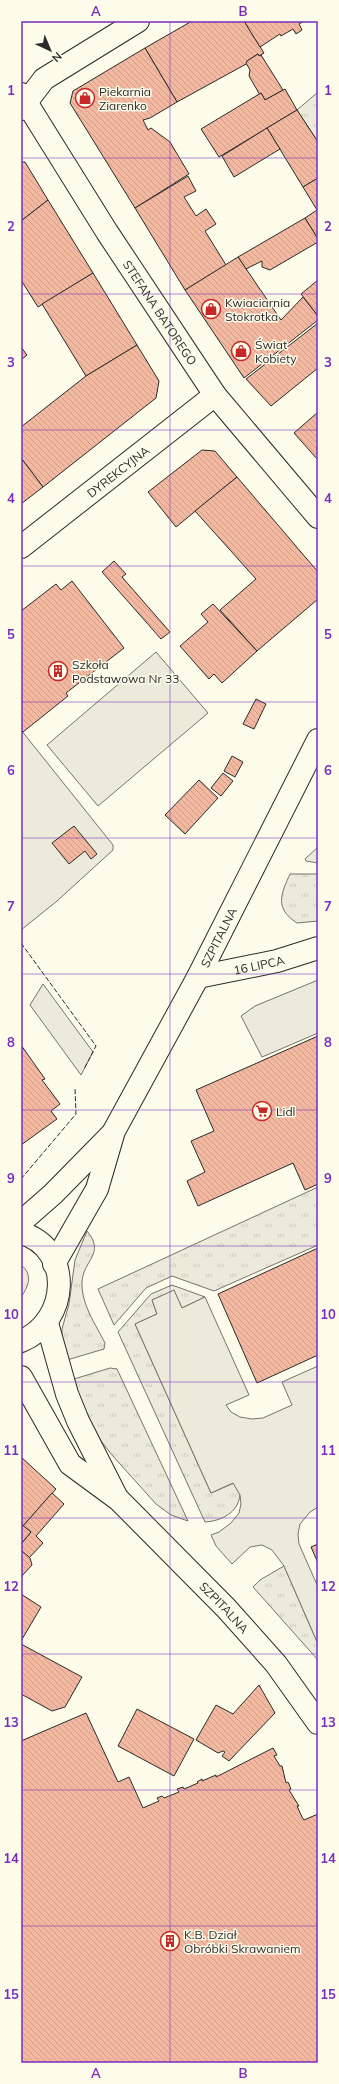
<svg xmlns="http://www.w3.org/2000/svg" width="339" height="2084" viewBox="0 0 339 2084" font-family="Mulish,sans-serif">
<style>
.grass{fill:url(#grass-tufts);stroke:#74746e}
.park{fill:#ecebdb;stroke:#74746e}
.parking{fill:#eceadb;stroke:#74746e}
.building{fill:url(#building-back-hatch);stroke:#2b2b2b}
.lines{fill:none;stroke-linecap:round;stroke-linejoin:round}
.minor-casing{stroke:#2b2b2b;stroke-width:24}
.minor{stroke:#fdfbea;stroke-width:22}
.fence{stroke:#2b2b2b;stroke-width:1;stroke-dasharray:5 2;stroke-linecap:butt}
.grid{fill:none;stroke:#7b2cbf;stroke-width:1;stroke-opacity:0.55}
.labels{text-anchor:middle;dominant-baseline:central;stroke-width:3;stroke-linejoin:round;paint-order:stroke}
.poi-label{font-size:12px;fill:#2b2b2b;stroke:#fdfbea;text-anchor:start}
.street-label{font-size:12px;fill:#2b2b2b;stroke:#fdfbea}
.neatline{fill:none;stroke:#7b2cbf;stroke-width:1.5}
.grid-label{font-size:13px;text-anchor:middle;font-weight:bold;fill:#7b2cbf}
</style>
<defs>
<pattern id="grass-tufts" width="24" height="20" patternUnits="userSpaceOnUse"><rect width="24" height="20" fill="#ecebdb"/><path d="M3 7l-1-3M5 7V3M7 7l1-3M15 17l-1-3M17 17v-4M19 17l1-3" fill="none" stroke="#cbcabc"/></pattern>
<pattern id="building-back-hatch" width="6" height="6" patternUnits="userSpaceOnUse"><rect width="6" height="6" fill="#f2b8a0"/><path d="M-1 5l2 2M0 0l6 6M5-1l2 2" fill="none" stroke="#d09e8a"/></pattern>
</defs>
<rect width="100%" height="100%" fill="#fdfbea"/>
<g class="grass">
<path d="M318 92V142L297 110Z"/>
<path d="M318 847V863L306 861 305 859Z"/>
<path d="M290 874H318V921L297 923C274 908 281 894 290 874Z"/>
<path d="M318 1187V1245L214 1291 172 1276 146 1288 114 1325 98 1289Z"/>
<path d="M87 1231C106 1254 83 1260 82 1282 81 1304 96 1325 105 1343L104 1349 67 1360 62 1341V1329L69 1304 75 1260Z"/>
<path d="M21 1265C33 1274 29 1286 21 1297Z"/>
<path d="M172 1285 205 1297 182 1308 174 1291 152 1300 157 1314 135 1324 211 1493 234 1483 240 1495C238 1513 221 1521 205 1522L118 1332 151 1294Z"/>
<path d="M110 1368 117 1369 188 1521 171 1515 156 1504 112 1455 98 1437 85 1414 74 1379Z"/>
<path d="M284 1566 318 1644V1660L253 1587 260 1580Z"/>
</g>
<g class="park">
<path d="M156 652 208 713 98 806 47 745Z"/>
<path d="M21 730 113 845V850L57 901 21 930Z"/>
</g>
<g class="parking">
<path d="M318 980V1033L262 1057 241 1016 255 1006Z"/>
<path d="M43 984 93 1052 81 1075 30 1005Z"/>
<path d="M174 1290 182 1308 205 1297 249 1395 226 1405 231 1412 240 1417 252 1419 263 1418 292 1405 282 1382 318 1366V1507L310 1512 300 1524 298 1534 299 1544 318 1587V1644L284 1566 272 1550 262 1545 250 1547 232 1564 216 1546 211 1535 219 1532 231 1523 239 1513 241 1504 240 1495 233 1483 211 1493 135 1324 157 1314 152 1300Z"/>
</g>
<g class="building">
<path d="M192 21H244L264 53 259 56 258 54 247 61 248 63 177 102 145 48Z"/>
<path d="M244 21H304L299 24 302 30 296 34 293 29 281 36 280 34 260 47Z"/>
<path d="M145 48 177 102 150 118 143 120 148 130 151 128 170 142 189 174 135 208 70 103 73 91Z"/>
<path d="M258 54 259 56 261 55 283 90 265 100 261 93 260 95 249 76 250 70 246 63 247 61Z"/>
<path d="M285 89 297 110 219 157 201 129 261 93 265 100Z"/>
<path d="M297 110 318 142V178L303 187 267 128Z"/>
<path d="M267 128 280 149 234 177 222 156Z"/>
<path d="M21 162H25L48 200 21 221Z"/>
<path d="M188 176 196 191 184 197 196 216 206 209 216 224 205 231 226 265 185 290 135 208Z"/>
<path d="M318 178V210H317L303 187Z"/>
<path d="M48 200 93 273 38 307 21 280V221Z"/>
<path d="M317 210H318V239L305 218Z"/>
<path d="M305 218 318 239V242L270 270 262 267V261L246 269 238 257Z"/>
<path d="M238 257 281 320 303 297 318 316V320L244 378 185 290Z"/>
<path d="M93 273 137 345 86 376 42 304Z"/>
<path d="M318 280V316L301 294Z"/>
<path d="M318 323V368L271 406 246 379Z"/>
<path d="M137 345 159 381 156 398 43 487 21 458V427L86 376Z"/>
<path d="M21 347 27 355 21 360Z"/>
<path d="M318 412V460L294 433Z"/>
<path d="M202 450 215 451 237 477 176 527 148 492Z"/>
<path d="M21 458 43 487 21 504Z"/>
<path d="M237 477 318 572V599L257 651 220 610 256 579 195 511Z"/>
<path d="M114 561 126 574 122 577 170 632 161 639 102 572Z"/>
<path d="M72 581 124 648 66 693 68 696 23 732 21 730V611L56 584 61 590Z"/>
<path d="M213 604 257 651 222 683 214 674 209 679 180 646 208 622 201 614Z"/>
<path d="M256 699 266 704 254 729 243 724Z"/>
<path d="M232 756 243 762 235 777 224 771Z"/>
<path d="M223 773 233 781 221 796 211 788Z"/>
<path d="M199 780 218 798 185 834 165 815Z"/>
<path d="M74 826 97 854 91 859 85 851 69 864 52 843Z"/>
<path d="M318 1036V1184L305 1190 293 1163 198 1206 187 1181 205 1172 191 1141 214 1131 196 1090Z"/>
<path d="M21 1045 45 1079 42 1080 60 1104 51 1111 57 1119 21 1145Z"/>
<path d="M318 1248V1355L257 1383 218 1294Z"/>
<path d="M21 1457 56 1489 23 1526 21 1524Z"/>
<path d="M52 1493 64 1504 36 1536 43 1543 29 1558 21 1550V1544L31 1532 23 1526Z"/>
<path d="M21 1524 31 1532 21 1544Z"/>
<path d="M318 1544V1563L311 1547Z"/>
<path d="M21 1550 30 1558 32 1565 21 1577Z"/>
<path d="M21 1594 41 1607 21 1641Z"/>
<path d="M21 1644 82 1677 65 1707 52 1711 21 1694Z"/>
<path d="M259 1685 275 1713 229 1761 222 1756 225 1752 223 1751 218 1753 196 1740 216 1705 233 1714Z"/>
<path d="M137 1709 194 1739 174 1776 118 1746Z"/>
<path d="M86 1713 118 1782 129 1777 143 1808 159 1801 157 1798 162 1796 164 1798 179 1792 177 1789 183 1787 184 1789 198 1783 197 1782 202 1779V1781L216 1775V1777L273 1748 277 1755 274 1756 280 1766H282L286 1783 288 1782 291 1789 289 1790 299 1806H297L302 1817 304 1820 318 1814V2063H21V1741Z"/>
</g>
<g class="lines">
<g class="minor-casing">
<g id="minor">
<path id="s1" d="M21 94 107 232 215 395 318 517"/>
<path d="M21 109 44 79 138 21"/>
<path id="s2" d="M21 547 215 395"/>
<path id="s3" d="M198 977 277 961 318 948"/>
<path d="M21 1222 53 1194 112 1134"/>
<path d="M21 1233C74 1248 69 1322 21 1341"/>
<path id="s4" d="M54 1264 97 1189 114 1131 198 977 318 740"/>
<path d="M47 1323 67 1394 78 1421 116 1496"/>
<path id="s5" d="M21 1377 70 1464 119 1500 226 1608 276 1664 318 1723"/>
</g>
</g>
<use href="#minor" class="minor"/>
<g class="fence">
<path d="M21 943 96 1046 84 1069"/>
<path d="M21 1179 76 1114 75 1088"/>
</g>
</g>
<path class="grid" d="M170 21V2063M21 158H318M21 294H318M21 430H318M21 566H318M21 702H318M21 838H318M21 974H318M21 1110H318M21 1246H318M21 1382H318M21 1518H318M21 1654H318M21 1790H318M21 1926H318"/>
<defs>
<g id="shop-ring" transform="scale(1)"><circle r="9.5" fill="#fdfbea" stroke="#c62828" stroke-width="1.5"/><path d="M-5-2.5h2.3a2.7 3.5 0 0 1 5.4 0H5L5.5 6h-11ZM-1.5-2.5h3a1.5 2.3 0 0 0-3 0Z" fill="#c62828"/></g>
<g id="building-ring" transform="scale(1)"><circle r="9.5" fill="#fdfbea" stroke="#c62828" stroke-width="1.5"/><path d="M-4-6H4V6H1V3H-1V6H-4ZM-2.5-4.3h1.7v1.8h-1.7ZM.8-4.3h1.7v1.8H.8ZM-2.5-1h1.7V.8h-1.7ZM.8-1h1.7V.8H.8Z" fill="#c62828"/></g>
<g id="supermarket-ring" transform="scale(1)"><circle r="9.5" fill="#fdfbea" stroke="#c62828" stroke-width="1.5"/><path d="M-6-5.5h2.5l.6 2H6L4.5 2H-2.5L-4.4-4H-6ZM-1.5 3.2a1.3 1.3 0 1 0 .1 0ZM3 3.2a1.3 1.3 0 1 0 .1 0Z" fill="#c62828"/></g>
</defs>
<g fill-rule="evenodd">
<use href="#shop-ring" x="85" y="98"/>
<use href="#shop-ring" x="211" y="309"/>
<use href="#shop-ring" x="241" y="351"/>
<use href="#building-ring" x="58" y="671"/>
<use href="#supermarket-ring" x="262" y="1111"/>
<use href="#building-ring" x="170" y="1941"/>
</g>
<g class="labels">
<g class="poi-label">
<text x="99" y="91">Piekarnia<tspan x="99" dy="14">Ziarenko</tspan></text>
<text x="225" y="302">Kwiaciarnia<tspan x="225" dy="14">Stokrotka</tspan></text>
<text x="255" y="344">Świat<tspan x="255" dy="14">Kobiety</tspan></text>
<text x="72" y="664">Szkoła<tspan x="72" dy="14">Podstawowa Nr 33</tspan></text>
<text x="276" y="1111">Lidl</text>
<text x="184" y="1934">K.B. Dział<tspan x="184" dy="14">Obróbki Skrawaniem</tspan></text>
</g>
<g class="street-label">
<text stroke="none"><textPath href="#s1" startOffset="259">STEFANA BATOREGO</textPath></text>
<text stroke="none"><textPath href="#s2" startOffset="123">DYREKCYJNA</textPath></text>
<text stroke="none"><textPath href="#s4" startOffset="367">SZPITALNA</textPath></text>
<text stroke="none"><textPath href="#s3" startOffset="62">16 LIPCA</textPath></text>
<text stroke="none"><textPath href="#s5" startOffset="311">SZPITALNA</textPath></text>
</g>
</g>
<rect width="339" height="2084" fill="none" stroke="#fdfbea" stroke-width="44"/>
<g transform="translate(50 50) rotate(136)" stroke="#fdfbea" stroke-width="3" paint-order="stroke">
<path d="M0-3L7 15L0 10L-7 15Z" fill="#2b2b2b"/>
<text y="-6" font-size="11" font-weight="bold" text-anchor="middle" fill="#2b2b2b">N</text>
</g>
<rect x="22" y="22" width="295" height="2040" class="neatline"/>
<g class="grid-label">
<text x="96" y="16">A</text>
<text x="243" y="16">B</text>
<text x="11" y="95">1</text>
<text x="328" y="95">1</text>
<text x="11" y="231">2</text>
<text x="328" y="231">2</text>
<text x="11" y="367">3</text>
<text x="328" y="367">3</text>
<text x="11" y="503">4</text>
<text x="328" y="503">4</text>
<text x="11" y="639">5</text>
<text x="328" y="639">5</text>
<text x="11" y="775">6</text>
<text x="328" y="775">6</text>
<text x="11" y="911">7</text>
<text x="328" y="911">7</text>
<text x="11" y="1047">8</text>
<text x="328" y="1047">8</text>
<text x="11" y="1183">9</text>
<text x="328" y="1183">9</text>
<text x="11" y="1319">10</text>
<text x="328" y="1319">10</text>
<text x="11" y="1455">11</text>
<text x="328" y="1455">11</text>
<text x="11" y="1591">12</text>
<text x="328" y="1591">12</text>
<text x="11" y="1727">13</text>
<text x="328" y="1727">13</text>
<text x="11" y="1863">14</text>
<text x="328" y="1863">14</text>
<text x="11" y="1999">15</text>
<text x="328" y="1999">15</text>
<text x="96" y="2078">A</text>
<text x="243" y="2078">B</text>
</g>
</svg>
